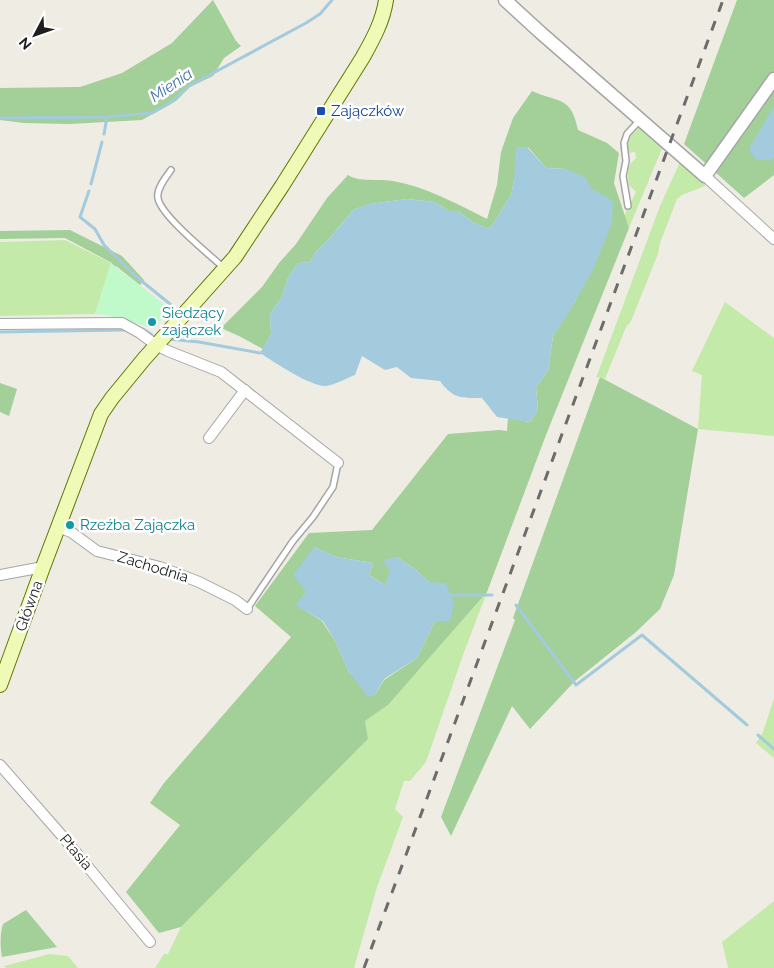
<svg xmlns="http://www.w3.org/2000/svg" width="774" height="968" viewBox="0 0 774 968" font-family="Raleway,sans-serif">
<style>
.grass{fill:#c3eaa9}
.forest{fill:#a3cf98;fill-rule:evenodd}
.park{fill:#c0faca}
.water{fill:#a4cbdd}
.lines{fill:none;stroke-linecap:round;stroke-linejoin:round}
.stream{stroke:#a4cbdd;stroke-width:3}
.service-casing{stroke:#a5a5a5;stroke-width:8}
.minor-casing{stroke:#a5a5a5;stroke-width:12}
.tertiary-casing{stroke:#a5a5a5;stroke-width:15}
.secondary-casing{stroke:#5f7604;stroke-width:16}
.service{stroke:#fff;stroke-width:5}
.minor{stroke:#fff;stroke-width:10}
.tertiary{stroke:#fff;stroke-width:12}
.secondary{stroke:#f0fab7;stroke-width:14}
.rail{stroke:#6c6c6c;stroke-width:3;stroke-dasharray:10 10;stroke-linecap:butt}
.transit-dot{fill:#1a4fb4;stroke:#fff;stroke-width:2}
.culture-dot{fill:#0f9aa8;stroke:#fff;stroke-width:2}
.labels{text-anchor:middle;dominant-baseline:central;stroke-width:5;stroke-linejoin:round;paint-order:stroke}
.transit-label{font-size:15px;fill:#164399;stroke:#fff;text-anchor:start}
.culture-label{font-size:15px;fill:#0d838f;stroke:#fff;text-anchor:start}
.street-label{font-size:15px;fill:#1e1e1e;stroke:#fff}
.water-label{font-size:16px;font-style:italic;fill:#4973af;stroke:#fff}
</style>
<rect width="100%" height="100%" fill="#efece4"/>
<g class="grass">
<path d="M640 127 663 146 629 228 624 216 636 192 629 185C628 173 626 167 636 158L635 152 628 153C627 139 630 136 640 127Z"/>
<path d="M681 160 705 183V186L682 195 677 199 660 243 658 254 631 321 626 327 605 379 600 377 596 378 660 206Z"/>
<path d="M65 240 111 263 95 314 0 316V242Z"/>
<path d="M725 302 774 338V436L698 429 702 375 692 371Z"/>
<path d="M487 592 463 655 426 762 410 781H404L395 809 403 817 377 887 354 968H155L164 954H168L181 927 368 739 365 721 388 705Z"/>
<path d="M774 698V758L756 743 763 732Z"/>
<path d="M774 901V968H728L722 942Z"/>
<path d="M50 954 68 956 78 968H6L4 966Z"/>
</g>
<g class="forest">
<path d="M213 0 236 41 241 46 224 58 213 76 190 87 176 101 142 120 70 124 24 123 0 120V88L80 87 122 73 172 43Z"/>
<path d="M737 0H774V175L744 198 684 144Z"/>
<path d="M532 91C558 103 571 95 578 130L607 143 619 153 614 183 629 228 546 435 487 592 388 705 365 721 368 739 181 927 159 933 126 892 180 825 150 803 164 783 291 637 255 606 309 533 372 530 448 434 499 430 507 431 508 418 530 422 538 410 536 387 548 371 553 336 576 300 591 188 567 169 546 168 528 147 514 180 511 195 490 229 474 223 458 211H449L435 202 407 199 369 204 353 210 328 240 315 253 310 262 298 263 288 278 282 297 270 314 271 334 263 349 239 336 221 328 262 287 279 263 296 244 327 198 348 175C360 183 379 178 393 181 427 187 457 204 487 219L497 185 501 152 513 118ZM314 547 336 557 373 563 369 575 385 585 397 557 415 569 429 582 435 621 417 658 384 680 375 695 349 672 335 641 322 621 296 605 306 592Z"/>
<path d="M70 230 122 256 144 280 140 285 116 266 99 304 112 263 65 238 0 239V231Z"/>
<path d="M600 377 698 429 674 575 660 609 636 632 575 681 530 729 512 706 451 836 441 817 515 620 513 618Z"/>
<path d="M0 383 17 389 9 416 0 412Z"/>
<path d="M26 910 57 947 2 957C0 948 0 933 3 924Z"/>
</g>
<path class="park" d="M111 263 170 309 154 328 106 315 95 314Z"/>
<g class="water">
<path d="M774 106V157L770 161 756 159 750 152V147Z"/>
<path d="M516 147H527L546 168 567 169 586 178 591 188 613 201 612 223 594 268 568 314 553 336 548 371 536 387 538 410 530 422 497 417 482 398C461 398 453 399 440 381L411 378 397 367 385 370 362 356 355 375C347 378 335 385 326 386 311 387 274 362 260 353L271 334 270 314 282 297 288 278 298 263 310 262 315 253 328 240 353 210 369 204 407 199 435 202 449 211H458L474 223 490 229 511 195 514 180Z"/>
<path d="M314 547 336 557 373 563 369 575 385 585 390 571 383 560 397 557 415 569 429 582 446 583 454 603 450 621H435L417 658 384 679 375 695 368 697 349 672 335 641 323 621 295 605 306 592 293 575Z"/>
</g>
<g class="lines">
<g class="stream">
<path d="M0 118 107 117 152 113 170 103 189 86 306 23 320 14 332 0"/>
<path d="M104 134 107 117"/>
<path d="M91 184 102 142"/>
<path d="M89 191 80 217 95 229 104 245 133 274 170 304"/>
<path d="M143 329 152 335"/>
<path d="M0 332 125 330"/>
<path d="M168 339 199 342 260 353"/>
<path d="M451 595H492"/>
<path d="M516 605 576 685 642 635 747 725"/>
<path d="M758 735 774 749"/>
</g>
<g class="service-casing">
<g id="service">
<path d="M171 170C166 177 156 189 158 198 160 215 210 255 224 268"/>
<path d="M628 206 623 176 626 161 624 143 627 134 640 120"/>
<path d="M247 609 293 541 313 517 333 487 338 463"/>
</g>
</g>
<g class="minor-casing">
<g id="minor">
<path d="M705 176 774 239"/>
<path d="M0 324 122 323 140 333 156 345 168 351 221 372 338 463"/>
<path d="M209 438 245 390"/>
<path d="M58 527 71 532 97 551 160 567 199 582 235 600 247 609"/>
<path d="M0 575 43 567"/>
<path d="M0 765 64 838 150 942"/>
</g>
</g>
<g class="tertiary-casing">
<path id="tertiary" d="M505 0 541 33 705 176 774 79"/>
</g>
<g class="secondary-casing">
<path id="secondary" d="M0 685 43 567 101 414 112 398 144 359 235 257 282 186 363 57C373 39 383 21 386 0"/>
</g>
<use href="#service" class="service"/>
<use href="#minor" class="minor"/>
<use href="#tertiary" class="tertiary"/>
<use href="#secondary" class="secondary"/>
<path class="rail" d="M364 968 723 0"/>
</g>
<rect class="transit-dot" x="316" y="106" width="10" height="10" rx="2.5"/>
<g class="culture-dot">
<circle cx="152" cy="322" r="5"/>
<circle cx="70" cy="525" r="5"/>
</g>
<g class="labels">
<g class="transit-label">
<text x="331" y="111">Zajączków</text>
</g>
<g class="culture-label">
<text x="162" y="313">Siedzący<tspan x="162" dy="17">zajączek</tspan></text>
<text x="80" y="525">Rzeźba Zajączka</text>
</g>
<g class="street-label">
<text transform="translate(153 567) rotate(17)">Zachodnia</text>
<text transform="translate(29 606) rotate(-70)">Główna</text>
<text transform="translate(76 852) rotate(50)">Ptasia</text>
</g>
<g class="water-label">
<text transform="translate(171 85) rotate(-34)">Mienia</text>
</g>
</g>
<g transform="translate(35 35) rotate(229)" stroke="#ffffff" stroke-width="4" paint-order="stroke">
<path d="M0-4L9 19L0 12L-9 19Z" fill="#1e1e1e"/>
<text y="-8" font-size="14" font-weight="bold" text-anchor="middle" fill="#1e1e1e">N</text>
</g>
</svg>
